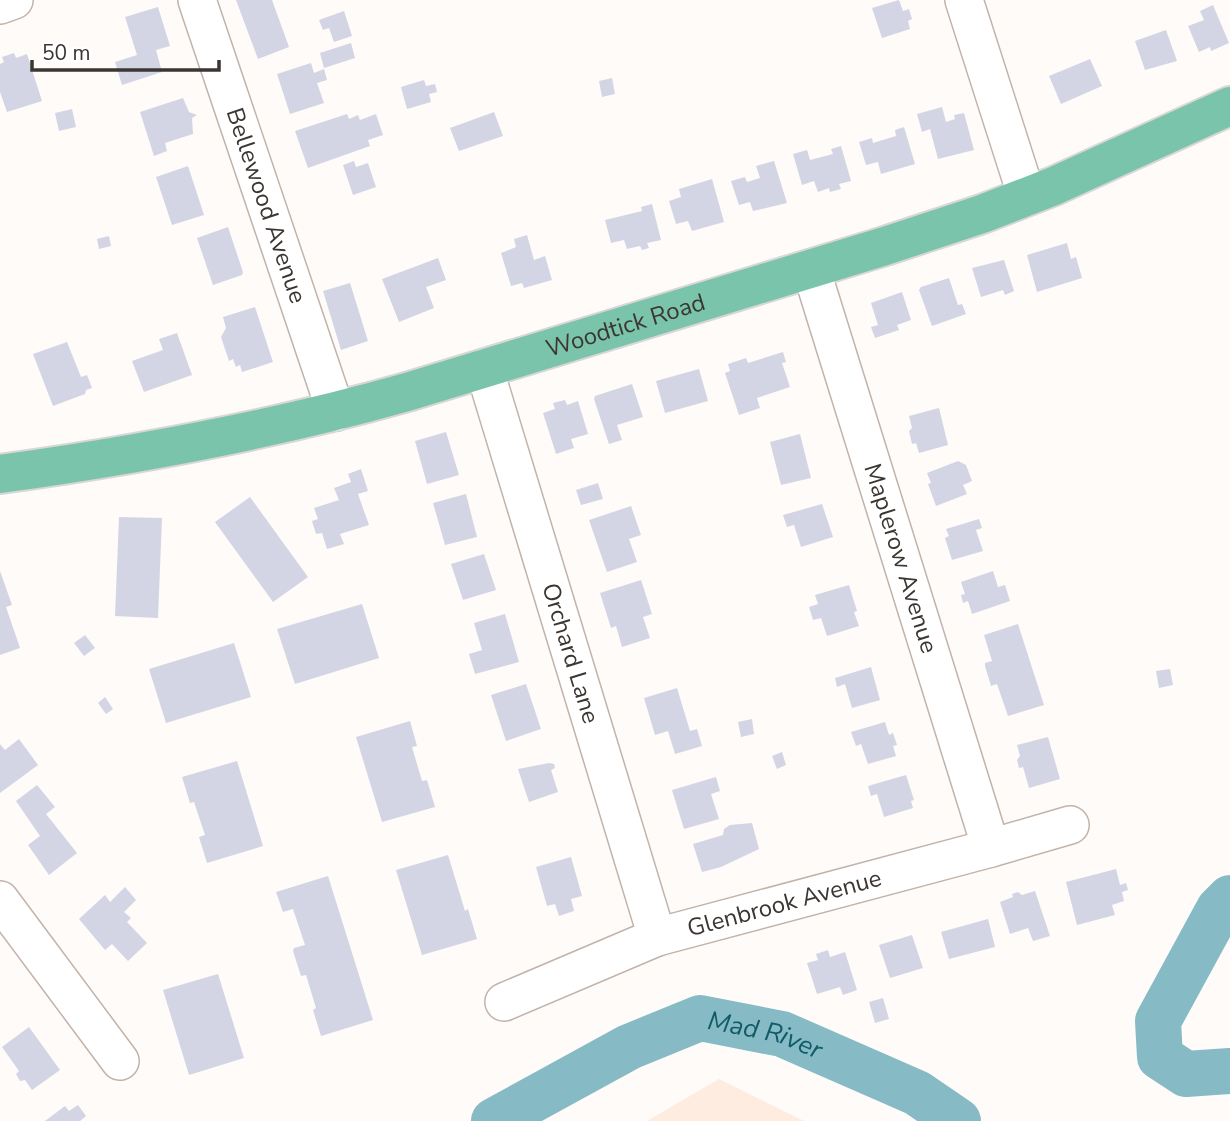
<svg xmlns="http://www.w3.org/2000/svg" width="1230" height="1121" viewBox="0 0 1230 1121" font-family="'Nunito Sans',sans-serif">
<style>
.built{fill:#feece0}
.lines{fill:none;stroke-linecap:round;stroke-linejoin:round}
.river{stroke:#86bbc6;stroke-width:46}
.building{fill:#d4d5e4}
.minor-casing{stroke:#c2b3aa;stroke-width:40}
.major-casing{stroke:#d8d7d6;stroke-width:42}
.minor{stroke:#fff;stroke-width:37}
.major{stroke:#79c4ab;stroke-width:38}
.labels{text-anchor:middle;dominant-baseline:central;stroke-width:7;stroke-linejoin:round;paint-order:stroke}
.street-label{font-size:24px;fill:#3c3632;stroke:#fff}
.water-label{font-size:26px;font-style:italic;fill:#115b67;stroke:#fff}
</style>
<rect width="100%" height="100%" fill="#fefbf9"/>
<path class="built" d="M719 1079 804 1121H647Z"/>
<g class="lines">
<g class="river">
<path d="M1230 898 1219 909 1158 1021 1160 1057 1186 1074 1230 1071"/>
<path id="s1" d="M494 1121 629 1047 700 1018 782 1034 917 1093 958 1121"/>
</g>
</g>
<g class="building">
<path d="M236 0H272L289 47 258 59Z"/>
<path d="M899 0 903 11 909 9 912 19 908 21 910 29 882 38 872 8Z"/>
<path d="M1213 5 1229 43 1211 51 1210 47 1199 52 1188 26 1204 20 1200 11Z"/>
<path d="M158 7 170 46 156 50 162 72 122 85 115 62 137 55 125 17Z"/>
<path d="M344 11 352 36 334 42 329 28 323 30 319 20Z"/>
<path d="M1166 30 1177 61 1145 70 1135 41Z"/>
<path d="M351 43 355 58 324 68 320 53Z"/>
<path d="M14 53 16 58 27 54 42 101 7 112 0 92V64L4 62 2 57Z"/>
<path d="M1090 59 1102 86 1061 104 1049 76Z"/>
<path d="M311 63 314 73 324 69 327 80 317 83 324 103 290 114 277 74Z"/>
<path d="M612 78 615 94 602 97 599 81Z"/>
<path d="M424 80 426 86 435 84 437 92 429 94 431 102 407 109 401 87Z"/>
<path d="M183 98 189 112 197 115 192 118 193 134 165 143 167 151 154 156 140 112Z"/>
<path d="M942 107 946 122 955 119 954 115 964 113 974 150 938 159 930 129 922 132 917 114Z"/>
<path d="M72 109 76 127 59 131 55 113Z"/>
<path d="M494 112 503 136 459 151 450 128Z"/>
<path d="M347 114 349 119 358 115 360 120 376 114 383 135 368 140 370 146 308 168 295 131Z"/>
<path d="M904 127 915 164 881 174 878 162 866 165 859 142 872 138 873 143 896 136 895 130Z"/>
<path d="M841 146 851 181 839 184 841 189 830 192 829 188 818 192 814 181 802 185 793 154 807 150 810 160 833 154 831 149Z"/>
<path d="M354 161 356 167 368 163 376 187 353 195 343 165Z"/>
<path d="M774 161 787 203 753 211 750 202 739 205 731 181 745 177 747 182 760 178 756 166Z"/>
<path d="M188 166 204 215 172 225 156 177Z"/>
<path d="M712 179 724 222 692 231 688 221 676 224 669 201 681 197 679 189Z"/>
<path d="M652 204 661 240 647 243 649 248 642 250 640 246 627 249 624 240 611 243 605 220 642 211 641 207Z"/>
<path d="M228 227 243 272 242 275 213 285 197 238Z"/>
<path d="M527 235 534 260 545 256 552 280 524 288 522 283 511 286 501 253 516 247 514 239Z"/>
<path d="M109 236 111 246 99 249 97 239Z"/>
<path d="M1067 243 1071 259 1076 257 1082 278 1037 292 1027 255Z"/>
<path d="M438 258 446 280 426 287 434 308 399 322 382 279Z"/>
<path d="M1004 260 1014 291 1005 295 1003 290 981 297 972 268Z"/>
<path d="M949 278 958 305 962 304 966 314 932 326 919 290 921 287Z"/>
<path d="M350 283 368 341 341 350 323 291Z"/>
<path d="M902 292 911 320 897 325 899 330 875 338 871 327 878 325 871 303Z"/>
<path d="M255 307 273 362 242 372 240 365 236 367 233 359 229 361 221 337 226 328 223 317Z"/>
<path d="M177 333 192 375 144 392 132 361 163 350 159 339Z"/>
<path d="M67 342 81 377 87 375 92 388 86 390 85 394 53 406 33 354Z"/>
<path d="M783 352 786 362 782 363 790 387 757 398 760 408 739 415 725 373 730 371 728 364 746 358 748 363Z"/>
<path d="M699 369 708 401 665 413 656 381Z"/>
<path d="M632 384 643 417 617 425 622 440 609 444 594 399 595 396Z"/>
<path d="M565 400 567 405 578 401 588 434 571 439 574 448 556 454 543 413 555 409 553 403Z"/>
<path d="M939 408 948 445 919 453 916 443 912 444 909 431 912 428 909 416Z"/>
<path d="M446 432 459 475 427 484 415 441Z"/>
<path d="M800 434 811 478 781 485 770 442Z"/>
<path d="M958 461 966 465 972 481 963 485 967 494 936 506 928 484 931 483 927 473Z"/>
<path d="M361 469 368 491 358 494 369 525 340 534 344 544 327 549 322 533 316 534 312 521 318 519 314 508 339 500 334 488 351 482 348 474Z"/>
<path d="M598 483 603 499 581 505 576 490Z"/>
<path d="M466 494 477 537 445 545 433 503Z"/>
<path d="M250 497 308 577 273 602 215 522Z"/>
<path d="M822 504 833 537 801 547 794 525 787 527 783 515Z"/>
<path d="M631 506 641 535 629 539 637 562 607 572 589 520Z"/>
<path d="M119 517 162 518 158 618 115 616Z"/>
<path d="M979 519 982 528 976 530 983 551 952 560 945 538 949 536 946 529Z"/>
<path d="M484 554 496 590 463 600 451 564Z"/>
<path d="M0 571 12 605 6 607 20 648 0 655Z"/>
<path d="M993 571 998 587 1005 585 1010 601 972 614 968 601 963 603 961 595 965 594 961 582Z"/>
<path d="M641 580 652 614 643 617 650 638 622 647 616 626 611 628 600 593Z"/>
<path d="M849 585 857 611 854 612 859 626 827 636 821 618 813 620 809 607 818 604 815 595Z"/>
<path d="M362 604 379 658 295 684 277 629Z"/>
<path d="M505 614 519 662 475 674 469 654 482 650 474 623Z"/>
<path d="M1018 624 1044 705 1008 716 997 684 991 686 985 666V663L992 661 984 635Z"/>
<path d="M85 635 95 648 84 656 74 643Z"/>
<path d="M234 643 251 697 166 723 149 669Z"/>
<path d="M871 667 880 700 852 708 845 684 837 687 835 678Z"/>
<path d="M1170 669 1173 685 1159 688 1156 671Z"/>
<path d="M526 684 541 729 506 741 491 695Z"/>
<path d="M677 688 690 731 697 729 702 746 675 754 668 731 655 735 644 698Z"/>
<path d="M105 697 113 709 106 714 98 703Z"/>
<path d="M752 719 754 734 741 737 738 722Z"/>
<path d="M410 721 417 746 412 747 422 781 427 780 435 807 382 822 356 737Z"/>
<path d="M885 722 889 735 893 733 897 745 893 746 896 756 868 764 861 744 856 746 851 732Z"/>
<path d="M1048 737 1060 779 1029 788 1023 767 1019 768 1017 760 1020 756 1017 745Z"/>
<path d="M19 739 38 765 0 793V744L5 750Z"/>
<path d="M782 752 786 765 777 769 772 756Z"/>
<path d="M237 761 263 846 207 863 199 837 205 835 194 802 190 803 182 777Z"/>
<path d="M549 763 554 764 555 768 551 770 558 792 529 802 518 769Z"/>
<path d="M906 775 914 800 911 801 913 808 884 817 877 794 871 796 868 786Z"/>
<path d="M716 777 720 791 711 794 719 819 684 829 672 790Z"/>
<path d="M37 785 55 807 46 814 77 853 49 875 28 845 40 836 16 801Z"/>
<path d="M752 823 759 849 721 867 702 872 693 844 723 835 724 829 730 825Z"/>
<path d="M448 855 465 911 468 909 477 939 422 955 396 870Z"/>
<path d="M571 857 582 896 571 899 574 911 559 916 555 904 547 906 536 867Z"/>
<path d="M1116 869 1120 885 1126 883 1128 890 1122 892 1124 901 1112 905 1115 915 1077 925 1066 882Z"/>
<path d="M328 876 373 1020 321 1036 313 1010 316 1008 306 975 301 976 293 951 294 948 305 945 293 909 283 912 276 892Z"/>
<path d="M125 887 136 900 124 912 131 918 127 922 147 943 128 961 112 944 105 950 79 919 105 895 110 902Z"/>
<path d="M1035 891 1050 936 1033 941 1028 928 1010 934 1000 902 1013 897 1012 894 1018 892 1022 895Z"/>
<path d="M988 919 995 947 949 959 941 932Z"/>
<path d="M912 935 923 968 890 978 879 945Z"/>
<path d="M828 950 830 957 845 952 857 990 843 995 840 987 817 994 807 963 818 960 816 954Z"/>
<path d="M218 974 244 1058 189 1075 163 990Z"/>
<path d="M883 998 889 1019 875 1023 869 1002Z"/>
<path d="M29 1027 60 1070 32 1090 25 1080 20 1081 16 1074 19 1071 2 1047Z"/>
<path d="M78 1105 86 1116 80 1121H45L65 1106 69 1111Z"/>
</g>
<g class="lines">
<g class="minor-casing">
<g id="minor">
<path id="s2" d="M197 0 336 412"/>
<path d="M964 0 1027 197"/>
<path d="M0 5 14 0"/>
<path id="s3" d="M811 269 991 848"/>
<path id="s4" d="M484 368 657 937"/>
<path d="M0 900 120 1061"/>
<path id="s5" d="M504 1002 657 937 991 848 1070 825"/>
</g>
</g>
<g class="major-casing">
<g id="major">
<path id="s6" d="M0 474C138 455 273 430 407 392L885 246 982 214 1054 186 1230 106"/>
</g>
</g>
<use href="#minor" class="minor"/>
<use href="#major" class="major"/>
</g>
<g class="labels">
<g class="street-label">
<text stroke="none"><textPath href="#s2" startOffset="217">Bellewood Avenue</textPath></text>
<text stroke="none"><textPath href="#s6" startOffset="644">Woodtick Road</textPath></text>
<text stroke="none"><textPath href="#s3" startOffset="303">Maplerow Avenue</textPath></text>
<text stroke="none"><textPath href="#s4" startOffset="298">Orchard Lane</textPath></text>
<text stroke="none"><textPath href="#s5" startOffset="298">Glenbrook Avenue</textPath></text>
</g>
<g class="water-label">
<text stroke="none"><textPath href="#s1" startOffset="298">Mad River</textPath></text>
</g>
</g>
<path d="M32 60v10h187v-10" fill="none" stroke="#3c3632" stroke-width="3.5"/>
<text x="42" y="60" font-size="21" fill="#3c3632" stroke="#ffffff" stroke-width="5" paint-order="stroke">50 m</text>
</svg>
